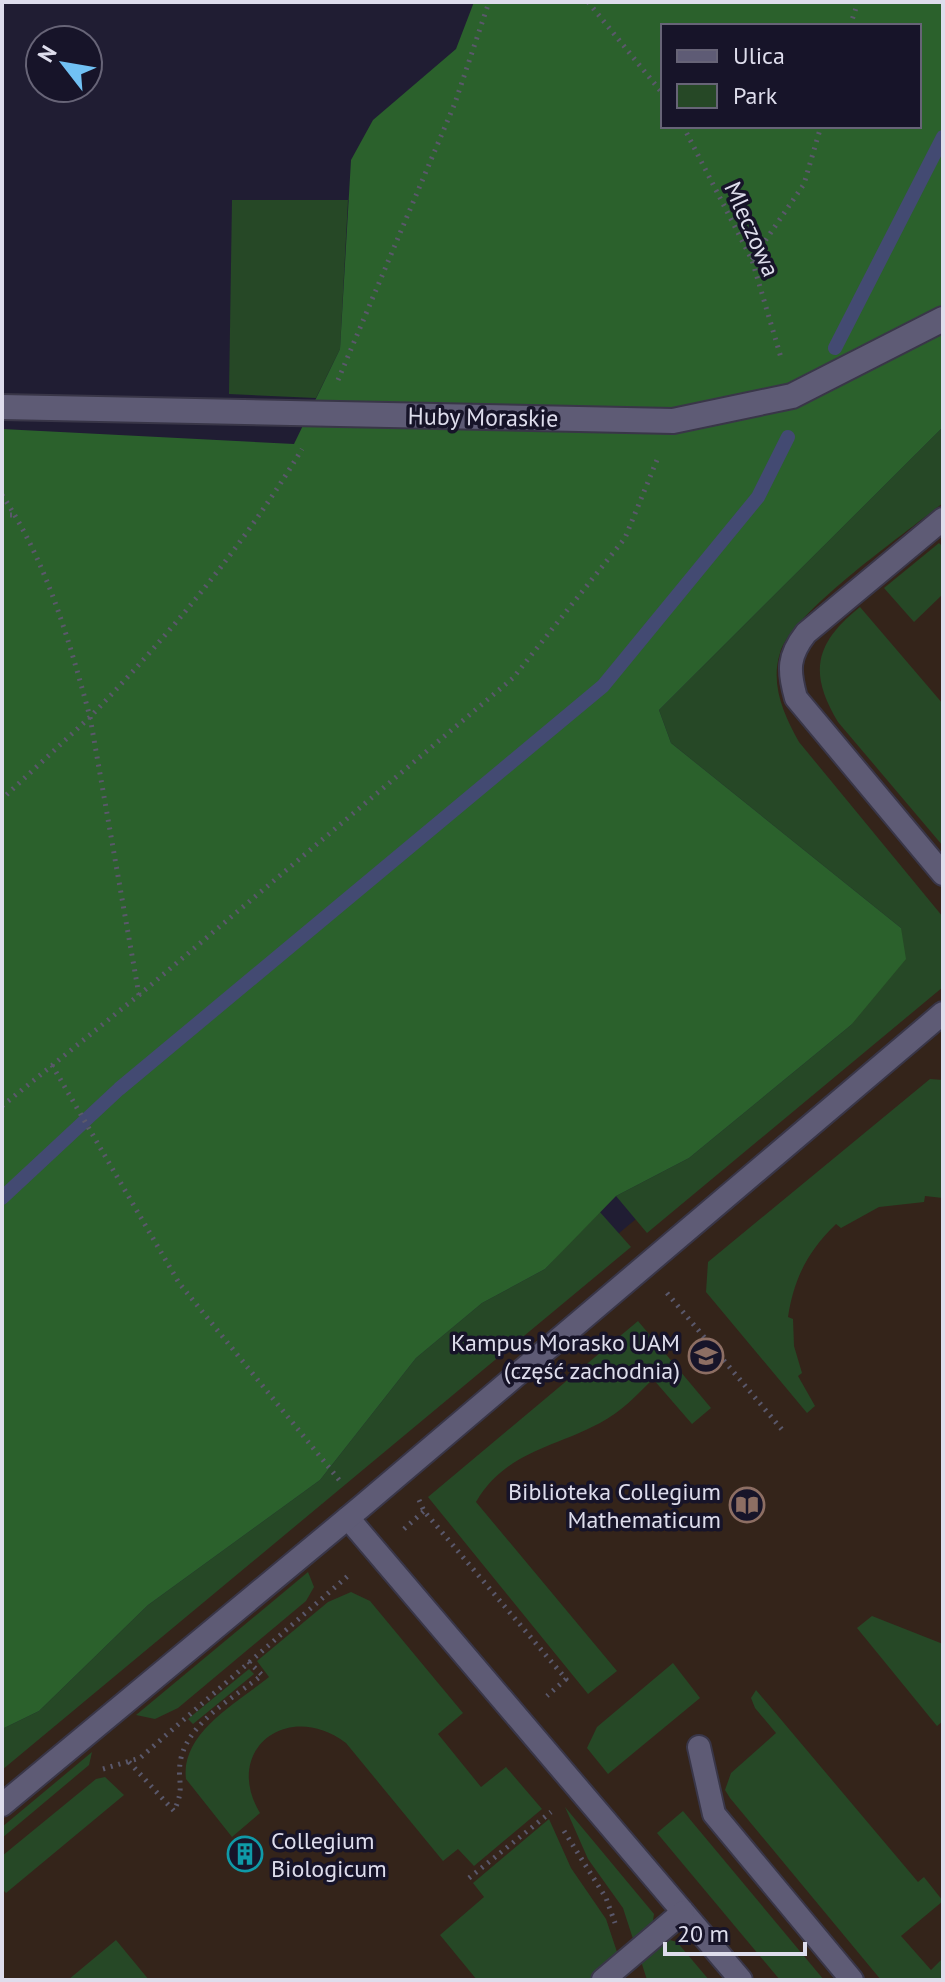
<svg xmlns="http://www.w3.org/2000/svg" width="945" height="1982" viewBox="0 0 945 1982" font-family="'PT Sans',sans-serif">
<style>
.education{fill:#34241a}
.green{fill:#264826}
.forest{fill:#2b612c;fill-rule:evenodd}
.lines{fill:none;stroke-linecap:round;stroke-linejoin:round}
.stream{stroke:#434a72;stroke-width:14}
.service-casing{stroke:#393648;stroke-width:26}
.minor-casing{stroke:#393648;stroke-width:28}
.path{stroke:#5a586b;stroke-width:5;stroke-dasharray:2 6;stroke-linecap:butt}
.service{stroke:#5e5b75;stroke-width:22}
.minor{stroke:#5e5b75;stroke-width:24}
.labels{text-anchor:middle;dominant-baseline:central;stroke-width:7;stroke-linejoin:round;paint-order:stroke}
.street-label{font-size:24px;fill:#deddec;stroke:#171429}
.poi-label{font-size:24px;fill:#deddec;stroke:#171429;text-anchor:end}
</style>
<rect width="100%" height="100%" fill="#201d33"/>
<path class="education" d="M943 449V1980H2V1744L938 969 715 686Z"/>
<g class="green">
<path d="M232 200H348L340 349 316 398 229 394Z"/>
<path d="M943 427V503C906 533 792 612 780 653 770 685 784 715 799 742L943 917V987L647 1233 616 1196 689 1158 851 1025 901 928 671 743 659 710Z"/>
<path d="M939 543 943 547V594L914 622 884 588Z"/>
<path d="M860 607 943 704V846L838 722C808 672 815 643 860 607Z"/>
<path d="M930 1079 943 1080V1198L925 1196 924 1202 879 1207 841 1228 836 1224C808 1251 794 1278 788 1317L793 1319 794 1346 802 1373 798 1376 815 1406 807 1413 706 1292 708 1262Z"/>
<path d="M599 1211 631 1247 2 1770V1729L39 1711 148 1605 320 1480 416 1358 482 1303 545 1269Z"/>
<path d="M638 1321 711 1408 692 1424 653 1379C637 1395 621 1412 600 1423 553 1448 505 1452 476 1502L617 1671 588 1694 428 1497Z"/>
<path d="M308 1572 314 1587 306 1601 178 1708 155 1719 136 1715Z"/>
<path d="M351 1592 370 1601 463 1713 438 1734 481 1787 506 1767 542 1809 474 1866 458 1849 443 1861 346 1743C288 1699 222 1750 260 1813L232 1837 186 1779C180 1733 238 1702 269 1677L257 1661 328 1602Z"/>
<path d="M872 1616 943 1644V1721L937 1726 857 1628Z"/>
<path d="M673 1663 700 1698 608 1774 587 1748 597 1727Z"/>
<path d="M249 1669 254 1674 193 1724 188 1719Z"/>
<path d="M756 1690 918 1882 924 1877 943 1901 901 1936 931 1970 943 1958V1980H881L730 1798 725 1790 731 1773 776 1733 755 1708 751 1698Z"/>
<path d="M92 1752 89 1765 2 1838V1827Z"/>
<path d="M105 1777 124 1795 6 1893 2 1889V1856L96 1779Z"/>
<path d="M565 1807 654 1914 652 1927 634 1942 623 1908 588 1859Z"/>
<path d="M683 1811 824 1980H780L657 1833Z"/>
<path d="M549 1819 571 1868 606 1919 618 1955 589 1980H477L440 1935 484 1897 473 1883Z"/>
<path d="M116 1940 149 1980H68Z"/>
<path d="M670 1940 677 1942 709 1980H647L641 1961Z"/>
</g>
<path class="forest" d="M474 2H943V427L659 710 671 743 901 928 906 959 851 1025 689 1158 616 1196 545 1269 482 1303 416 1358 320 1480 148 1605 39 1711 2 1729V429L294 444 340 349 351 160 373 120 456 49ZM663 26H919V126H663Z"/>
<g class="lines">
<g class="stream">
<path d="M835 348 943 137"/>
<path d="M2 1198 119 1089 603 686 758 497 788 437"/>
</g>
<g class="service-casing">
<g id="service">
<path d="M943 519 806 633C788 656 788 670 796 698L943 874"/>
<path d="M348 1518 741 1980"/>
<path d="M699 1747 714 1814 852 1980"/>
<path d="M2 1805 361 1507 943 1013"/>
<path d="M603 1980 683 1912"/>
</g>
</g>
<g class="minor-casing">
<path id="minor" d="M2 407 673 421 792 396 943 319"/>
</g>
<g class="path">
<path d="M588 2 663 94"/>
<path d="M850 26 858 2"/>
<path d="M683 126 752 260 782 361"/>
<path d="M752 260 804 184 821 126"/>
<path d="M338 380 455 103 489 2"/>
<path d="M2 495C47 562 69 640 90 717L2 799"/>
<path d="M2 515H14"/>
<path d="M139 995 90 717C170 634 243 547 302 449"/>
<path d="M52 1065 179 1283 340 1481"/>
<path d="M2 1106 139 995 513 678 625 538 659 455"/>
<path d="M667 1293 784 1432"/>
<path d="M419 1500 424 1511 566 1679 547 1696"/>
<path d="M404 1529 424 1511"/>
<path d="M129 1762 174 1811C186 1786 176 1781 181 1758 190 1721 235 1697 262 1675L248 1661"/>
<path d="M103 1769 140 1758 350 1574"/>
<path d="M564 1831 606 1898 615 1923"/>
<path d="M469 1878 551 1812"/>
</g>
<use href="#service" class="service"/>
<use href="#minor" class="minor"/>
</g>
<defs>
<g id="university-ring" transform="scale(1.8)"><circle r="9.5" fill="#171429" stroke="#8d6e63" stroke-width="1.5"/><path d="M0-5L7-2L0 1L-7-2ZM-4 1L0 2.5L4 1V4Q0 6-4 4Z" fill="#8d6e63"/></g>
<g id="library-ring" transform="scale(1.8)"><circle r="9.5" fill="#171429" stroke="#8d6e63" stroke-width="1.5"/><path d="M-6-4Q-3-5.5-.7-3.5V5Q-3 3-6 4ZM6-4Q3-5.5 .7-3.5V5Q3 3 6 4Z" fill="#8d6e63"/></g>
<g id="building-ring" transform="scale(1.8)"><circle r="9.5" fill="#171429" stroke="#0f9aa8" stroke-width="1.5"/><path d="M-4-6H4V6H1V3H-1V6H-4ZM-2.5-4.3h1.7v1.8h-1.7ZM.8-4.3h1.7v1.8H.8ZM-2.5-1h1.7V.8h-1.7ZM.8-1h1.7V.8H.8Z" fill="#0f9aa8"/></g>
</defs>
<g fill-rule="evenodd">
<use href="#university-ring" x="706" y="1356"/>
<use href="#library-ring" x="747" y="1505"/>
<use href="#building-ring" x="245" y="1854"/>
</g>
<g class="labels">
<g class="street-label">
<text transform="translate(752 229) rotate(66)">Mleczowa</text>
<text transform="translate(483 417) rotate(1)">Huby Moraskie</text>
</g>
<g class="poi-label">
<text x="680" y="1342">Kampus Morasko UAM<tspan x="680" dy="28">(część zachodnia)</tspan></text>
<text x="721" y="1491">Biblioteka Collegium<tspan x="721" dy="28">Mathematicum</tspan></text>
<text x="271" y="1840" text-anchor="start">Collegium<tspan x="271" dy="28">Biologicum</tspan></text>
</g>
</g>
<rect width="945" height="1982" fill="none" stroke="#deddec" stroke-width="8"/>
<rect x="661" y="24" width="260" height="104" fill="#171429" stroke="#676477" stroke-width="2"/>
<rect x="677" y="50" width="40" height="12" fill="#5e5b75" stroke="#676477" stroke-width="2"/>
<text x="733" y="64" font-size="24" fill="#deddec">Ulica</text>
<rect x="677" y="84" width="40" height="24" fill="#264826" stroke="#676477" stroke-width="2"/>
<text x="733" y="104" font-size="24" fill="#deddec">Park</text>
<g transform="translate(64 64) rotate(301)"><circle r="38" fill="#171429" stroke="#676477" stroke-width="2"/>
<path d="M0-6L14 30L0 20L-14 30Z" fill="#71c1f4"/>
<text y="-12" font-size="22" font-weight="bold" text-anchor="middle" fill="#deddec">N</text>
</g>
<path d="M665 1942v12h140v-12" fill="none" stroke="#deddec" stroke-width="4"/>
<text x="677" y="1942" font-size="24" fill="#deddec" stroke="#171429" stroke-width="6" paint-order="stroke">20 m</text>
</svg>
